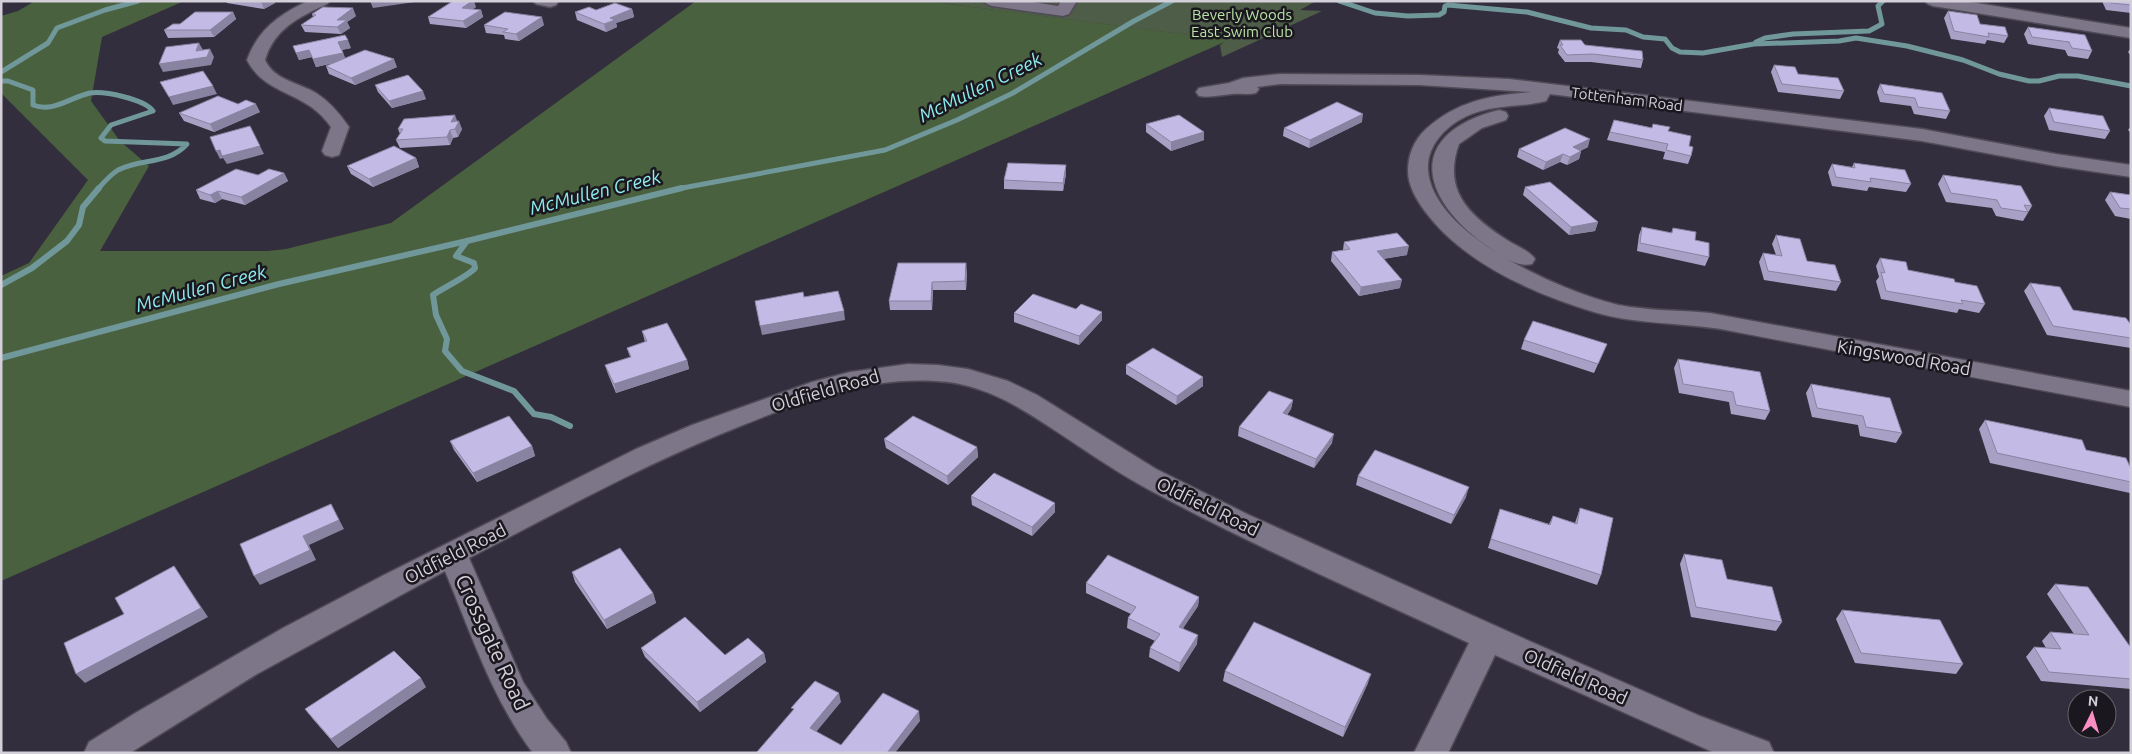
<svg xmlns="http://www.w3.org/2000/svg" width="2132" height="754" viewBox="0 0 2132 754" font-family="Ubuntu,sans-serif">
<style>
.green{fill:#4e5d47}
.forest{fill:#4a613f}
.lines{fill:none;stroke-linecap:round;stroke-linejoin:round}
.stream-far1{stroke:#70979a;stroke-width:5}
.stream{stroke:#70979a;stroke-width:6}
.street-casing{stroke:#4f4a56;stroke-width:3}
.street{fill:#7c7688;fill-rule:evenodd}
.wall{fill:#a8a1c5}
.shaded-wall{fill:#8883a0}
.building{fill:#c3bbe5;stroke:#8883a0}
.labels{text-anchor:middle;dominant-baseline:central;stroke-width:5;stroke-linejoin:round;paint-order:stroke}
.far-park-label{font-size:15px;fill:#bae2a7;stroke:#1a171e}
.far-street-label{font-size:15px;fill:#d3d0da;stroke:#1a171e}
.street-label{font-size:18px;fill:#d3d0da;stroke:#1a171e}
.water-label{font-size:19px;font-style:italic;fill:#8eecee;stroke:#1a171e}
.near-street-label{font-size:21px;fill:#d3d0da;stroke:#1a171e}
</style>
<rect width="100%" height="100%" fill="#332e3d"/>
<path class="green" d="M926 1H1316L1300 10 1322 11 1222 57 1220 45 1227 40Z"/>
<path class="forest" d="M35 1H184L102 37 91 101 120 141 149 166 100 251H268L286 249 391 223 696 1H926L1229 40 1 581V276L29 263 88 180 1 93V16L18 11Z"/>
<g class="lines">
<g class="stream-far1">
<path d="M1339 1 1375 13 1408 16 1439 15 1444 12 1445 6 1448 5 1527 12 1591 28 1626 30 1643 37 1665 39 1672 48 1680 52 1703 53 1754 44 1839 41 1856 38 1907 46 1963 60 1999 74 2029 81H2039L2059 76H2078L2131 86"/>
<path d="M1756 42 1765 38 1793 34 1869 31 1882 24 1878 6 1883 1"/>
<path d="M1 72 48 43 57 28 105 10 138 1"/>
<path d="M1 81H8L33 90V105C53 113 71 97 90 93 105 91 144 99 153 111L111 125 101 138 105 141 187 144C168 165 141 158 118 170 110 175 104 182 98 189"/>
<path d="M677 189 885 150 957 120 1013 93 1134 21 1172 1"/>
</g>
<g class="stream">
<path d="M467 241 456 256 474 263 475 268C470 275 443 288 433 295L436 315 447 339 445 351 462 371 514 391 534 414 551 417 570 426"/>
<path d="M1 285 32 268 67 241 79 225 83 207 99 188"/>
<path d="M1 358 279 284 467 241 682 188"/>
</g>
<g class="street-casing">
<g id="street">
<path d="M308 1H330L327 4C299 17 274 29 265 60 275 81 298 82 316 93 330 102 340 114 349 127L339 155 332 157 325 155 322 151 331 127C306 90 266 97 247 60 258 29 280 14 308 1Z"/>
<path d="M533 1H557L558 2 556 5 550 7 536 4Z"/>
<path d="M984 1H1027L1058 6 1061 1H1077L1069 14 1063 16 992 6 987 4Z"/>
<path d="M1925 1H1964L2131 28V38L1933 6 1928 4Z"/>
<path d="M1280 74 1420 75 1509 79 1922 129 2056 154 2131 165V177L2056 166 1922 141 1550 94 1546 101C1519 108 1491 104 1465 117 1445 127 1427 146 1428 169 1431 235 1563 292 1619 305 1649 311 1680 310 1710 313L2131 391V407C1996 382 1861 356 1726 330 1682 322 1637 325 1594 312 1532 293 1463 263 1424 210 1416 199 1408 185 1408 171 1408 155 1414 140 1426 129 1457 101 1491 95 1532 92L1420 85 1280 84 1257 87 1259 89 1256 93C1248 95 1240 93 1232 94 1221 95 1210 98 1199 96L1196 92 1199 88 1229 83 1243 78Z"/>
<path d="M1499 110 1506 112 1508 116 1506 120 1482 128 1459 144C1442 191 1470 216 1507 240 1516 246 1529 250 1535 259L1532 264C1515 268 1498 254 1484 244 1418 195 1407 133 1499 110Z"/>
<path d="M908 364 938 365 968 369 1008 381 1037 395 1156 469 1249 515 1527 640 1700 716 1769 742 1774 753H1715L1495 655 1448 753H1414L1469 643C1366 595 1260 549 1159 495 1130 480 1102 462 1074 443 1031 415 990 383 935 381 867 377 805 400 743 425 648 462 560 511 469 558L523 682 547 719 566 742 571 753H533C492 699 471 633 445 571L257 674 130 753H84L89 742 137 712 283 628 384 575 636 449 692 425 812 382 850 372Z"/>
</g>
</g>
<use href="#street" class="street"/>
</g>
<g class="wall">
<path d="M226 1H275V3L264 9 227 3Z"/>
<path d="M2102 1H2131V13L2106 10Z"/>
<path d="M476 7 473 9 481 10 483 17 466 28 430 24 428 17Z"/>
<path d="M632 9 634 17 616 23 617 27 606 32 577 20 575 12 596 10Z"/>
<path d="M1948 11 1980 24 2008 36 2004 43 1987 40 1985 44 1951 39 1944 18Z"/>
<path d="M233 12 236 19 214 37 168 38 164 30 180 24Z"/>
<path d="M312 14 356 16 347 22 350 28 341 34 305 32 301 25 313 17Z"/>
<path d="M484 25H544L519 41 505 39 504 35 486 33Z"/>
<path d="M2028 27 2092 51 2088 59 2068 56 2065 50 2028 44 2024 34Z"/>
<path d="M1560 40 1585 45 1643 60 1641 68 1591 62H1565L1558 53 1559 49 1557 48Z"/>
<path d="M293 46 351 48 342 50 345 58 397 67 355 85 329 74 326 66 334 63 316 67 312 57 299 60Z"/>
<path d="M2131 48V56L2128 52Z"/>
<path d="M1774 65 1798 74 1844 91 1840 99 1778 92 1771 72Z"/>
<path d="M1880 84 1950 111 1946 119 1914 114 1911 106 1880 102 1877 92Z"/>
<path d="M375 85 426 99 392 108 378 92Z"/>
<path d="M238 104 260 112 214 132 184 121 179 113Z"/>
<path d="M2049 108 2110 131 2105 139 2049 130 2044 116Z"/>
<path d="M1614 120 1668 131 1689 146 1691 156 1688 164 1663 159 1665 152 1607 140Z"/>
<path d="M457 122 462 129 458 137 453 138 450 145 400 148 396 140 400 134 398 129Z"/>
<path d="M1362 122 1309 148 1283 136 1284 128Z"/>
<path d="M1146 124 1204 140 1171 151 1146 132Z"/>
<path d="M2131 126V133L2128 130Z"/>
<path d="M1588 147 1580 151H1581L1579 159 1567 165 1560 162 1543 170 1517 157 1519 149Z"/>
<path d="M416 158 419 167 373 187 351 174 347 166Z"/>
<path d="M1854 163 1911 184 1906 192 1869 187 1867 191 1832 186 1828 172 1832 164 1852 167Z"/>
<path d="M284 173 288 181 245 205 222 199 215 203 200 199 196 190 258 175Z"/>
<path d="M1066 174 1063 191 1004 189V180Z"/>
<path d="M1943 175 2032 206 2023 221 1996 216 1992 208 1946 202 1938 184Z"/>
<path d="M1525 187 1598 222 1595 231 1569 235 1523 195Z"/>
<path d="M2110 192 2131 195V219L2115 216 2105 200Z"/>
<path d="M1642 227 1671 233 1673 228 1695 240 1709 257 1705 266 1637 251 1639 235Z"/>
<path d="M1776 235 1807 261 1841 282 1836 291 1764 280 1759 262 1763 253 1776 255 1772 244Z"/>
<path d="M1344 242 1407 255 1383 259 1400 288 1359 296 1331 261 1332 252 1343 250Z"/>
<path d="M1880 258 1908 270 1955 282 1985 304 1979 313 1959 309 1957 313 1881 299 1876 281 1879 277 1876 266Z"/>
<path d="M898 263 967 272 966 290H933L932 310H890L889 301Z"/>
<path d="M2030 283 2073 310 2131 325V348L2047 335 2024 291Z"/>
<path d="M1014 313 1102 320 1079 345 1014 322Z"/>
<path d="M642 331 687 360 689 369 616 393 608 374 605 365 630 357 627 348 645 342Z"/>
<path d="M1524 340 1607 344 1594 373 1521 349Z"/>
<path d="M1678 359 1770 411 1765 420 1731 414 1729 402 1679 393 1674 368Z"/>
<path d="M1126 365 1203 386 1176 405 1126 374Z"/>
<path d="M1811 384 1902 433 1896 443 1860 436 1858 425 1812 417 1806 393Z"/>
<path d="M1293 400 1291 409 1287 415 1332 443 1314 468 1238 436 1239 427Z"/>
<path d="M1985 420 2086 450 2131 469V491L2130 493 1990 463 1979 429Z"/>
<path d="M884 439 977 447 978 457 948 485 886 448Z"/>
<path d="M450 441 532 446 535 456 477 482 454 450Z"/>
<path d="M1358 476 1466 497 1451 524 1356 485Z"/>
<path d="M971 496 1055 503V512L1032 536 972 505Z"/>
<path d="M1580 508 1601 575 1597 585 1488 548 1500 509 1549 524 1553 516 1575 523Z"/>
<path d="M1684 554 1727 579 1782 622 1776 631 1691 617 1680 564Z"/>
<path d="M572 572 653 593 656 603 607 629 575 582Z"/>
<path d="M1086 583 1199 597 1198 606 1183 628 1197 644 1179 672 1149 657 1150 648 1155 641 1127 628 1128 618 1131 614 1086 593Z"/>
<path d="M2055 584 2131 648V689L2041 681 2026 657 2034 647 2046 648 2042 641 2050 632 2074 634 2047 594Z"/>
<path d="M1842 610 1963 664 1956 674 1855 663 1836 619Z"/>
<path d="M641 648 725 655 764 653 766 662 700 712 645 657Z"/>
<path d="M1225 671 1368 683 1343 737 1223 681Z"/>
<path d="M426 687 338 748 312 718 305 709Z"/>
</g>
<g class="shaded-wall">
<path d="M261 1H275V3L264 9Z"/>
<path d="M370 1H415V2L373 8Z"/>
<path d="M472 1H474L476 7 464 15 462 8Z"/>
<path d="M353 8 356 16 347 22 350 28 341 34 337 27V20Z"/>
<path d="M632 9 634 17 616 23 617 27 606 32 604 24 610 18Z"/>
<path d="M481 10 483 17 466 28 463 21Z"/>
<path d="M233 12 236 19 214 37 210 30Z"/>
<path d="M542 17 544 25 519 41 516 34Z"/>
<path d="M348 40 351 48 341 50 338 42Z"/>
<path d="M199 43 203 50 210 49 214 57 211 65 163 72 159 64 196 51Z"/>
<path d="M309 50 312 57 299 60 296 53Z"/>
<path d="M343 53 346 60 316 67 313 59Z"/>
<path d="M394 59 397 67 355 85 351 78Z"/>
<path d="M213 86 217 94 173 105 169 97Z"/>
<path d="M423 91 426 99 392 108 389 101Z"/>
<path d="M256 104 260 112 214 132 210 124Z"/>
<path d="M1363 114 1362 122 1309 148 1310 140Z"/>
<path d="M455 115 458 123 454 130 451 122Z"/>
<path d="M459 121 462 129 458 137 455 129Z"/>
<path d="M450 130 453 138 450 145 447 137Z"/>
<path d="M1204 132V140L1171 151V142Z"/>
<path d="M1590 139 1588 147 1570 156 1573 147Z"/>
<path d="M260 146 264 154 227 164 223 158 220 159 216 151Z"/>
<path d="M1581 151 1579 159 1567 165 1570 157Z"/>
<path d="M1563 154 1560 162 1543 170 1546 162Z"/>
<path d="M416 158 419 167 373 187 369 179Z"/>
<path d="M1066 165V174L1063 191V183Z"/>
<path d="M284 173 288 181 245 205 241 197Z"/>
<path d="M218 191 222 199 215 203 210 195Z"/>
<path d="M1598 222 1595 231 1569 235 1571 227Z"/>
<path d="M1409 246 1407 255 1375 260 1377 251Z"/>
<path d="M966 263 967 272 966 290 965 281Z"/>
<path d="M1402 280 1400 288 1359 296 1361 287Z"/>
<path d="M932 282 933 290 932 310 931 301Z"/>
<path d="M844 311 845 320 762 335 760 326Z"/>
<path d="M1102 312V320L1079 345V336Z"/>
<path d="M687 360 689 369 616 393 614 384Z"/>
<path d="M1203 377V386L1176 405 1177 396Z"/>
<path d="M1293 400 1291 409 1281 422 1283 413Z"/>
<path d="M1334 434 1332 443 1314 468 1316 459Z"/>
<path d="M532 446 535 456 477 482 473 473Z"/>
<path d="M977 447 978 457 948 485 947 476Z"/>
<path d="M1469 487 1466 497 1451 524 1454 515Z"/>
<path d="M1055 503V512L1032 536V527Z"/>
<path d="M331 504 344 529 309 545 316 560 260 585 254 576 303 536Z"/>
<path d="M174 566 208 617 85 683 76 674Z"/>
<path d="M653 593 656 603 607 629 604 620Z"/>
<path d="M1199 597 1198 606 1178 636 1179 627Z"/>
<path d="M1198 635 1197 644 1179 672 1180 663Z"/>
<path d="M764 653 766 662 700 712 697 702Z"/>
<path d="M1371 674 1368 683 1343 737 1345 727Z"/>
<path d="M421 678 426 687 338 748 331 739Z"/>
<path d="M839 693 841 702 812 737 810 728Z"/>
<path d="M919 711 920 721 895 753H887Z"/>
</g>
<g class="building">
<path d="M453 1H472L462 8 481 10 463 21 428 17Z"/>
<path d="M2110 1H2131V5L2111 3Z"/>
<path d="M615 3 632 9 610 18 615 20 604 24 575 12 589 7 596 10Z"/>
<path d="M323 7 353 8 337 20H347L337 27 301 25 316 15 312 14Z"/>
<path d="M1948 11 1977 15 1980 24 2005 27 2008 36 1988 33 1989 37 1954 31Z"/>
<path d="M195 12H233L210 30H164L173 24H180Z"/>
<path d="M505 12 542 17 516 34 503 32 508 29 484 25Z"/>
<path d="M2028 27 2085 35 2092 51 2072 48 2069 42 2032 37Z"/>
<path d="M345 35 348 40 338 42 343 53 313 59 309 50 296 53 293 46Z"/>
<path d="M1560 40H1581L1585 45 1642 51 1643 60 1593 54 1567 55 1560 45H1563Z"/>
<path d="M199 43 196 51 210 49 207 57 159 64 166 47Z"/>
<path d="M365 50 394 59 351 78 326 66Z"/>
<path d="M1774 65 1795 67 1798 74 1838 78 1844 91 1782 84Z"/>
<path d="M203 71 213 86 169 97 160 82Z"/>
<path d="M408 75 423 91 389 101 375 85Z"/>
<path d="M1880 84 1942 93 1950 111 1918 107 1915 98 1884 94Z"/>
<path d="M218 96 238 104 246 100 256 104 210 124 179 113Z"/>
<path d="M1337 102 1363 114 1310 140 1284 128Z"/>
<path d="M2049 108 2103 116 2110 131 2054 122Z"/>
<path d="M455 115 451 122 459 121 455 129 450 130 447 137 396 140 403 129H398L404 119Z"/>
<path d="M1179 115 1204 132 1171 142 1146 124Z"/>
<path d="M1614 120 1652 128 1653 124 1670 127 1668 131 1691 136 1689 146 1693 147 1691 156 1666 150 1668 144 1610 132Z"/>
<path d="M250 126 260 146 222 156 220 150 216 151 210 137Z"/>
<path d="M1565 128 1590 139 1573 147 1581 151 1570 157 1563 154 1546 162 1519 149Z"/>
<path d="M394 146 416 158 369 179 347 166Z"/>
<path d="M1008 163 1066 165 1063 183 1004 180Z"/>
<path d="M1854 163 1905 170 1911 184 1870 178 1871 182 1836 177 1832 164 1855 168Z"/>
<path d="M236 169 258 175 269 169 284 173 241 197 218 191 210 195 196 190Z"/>
<path d="M1943 175 2021 186 2032 206 2024 205 2028 212 2001 208 1997 200 1951 193Z"/>
<path d="M1550 182 1598 222 1571 227 1525 187Z"/>
<path d="M2110 192 2131 195V209L2120 208Z"/>
<path d="M1642 227 1672 233 1673 228 1696 232 1695 240 1709 243V257L1640 243Z"/>
<path d="M1397 233 1409 246 1377 251 1402 280 1361 287 1332 252 1350 249 1344 242Z"/>
<path d="M1776 235 1800 239 1807 261 1835 265 1841 282 1768 271 1763 253 1782 256Z"/>
<path d="M1880 258 1906 262 1908 270 1954 279 1955 282 1977 286 1985 304 1961 300 1963 304 1886 291 1881 272 1885 273Z"/>
<path d="M898 263H966L965 281 932 282 931 301H889Z"/>
<path d="M2030 283 2060 287 2073 310 2126 318 2131 325V338L2053 326Z"/>
<path d="M838 291 844 311 760 326 755 301 803 292 804 297Z"/>
<path d="M1033 294 1076 309 1081 304 1102 312 1079 336 1014 313Z"/>
<path d="M1533 321 1607 344 1598 364 1524 340Z"/>
<path d="M667 323 687 360 614 384 605 365 631 357 627 348 647 341 642 331Z"/>
<path d="M1153 348 1203 377 1177 396 1126 365Z"/>
<path d="M1678 359 1760 372 1770 411 1736 405 1733 392 1683 384Z"/>
<path d="M1811 384 1890 398 1902 433 1866 427 1863 416 1817 408Z"/>
<path d="M1269 391 1293 400 1283 413 1334 434 1316 459 1239 427Z"/>
<path d="M509 416 532 446 473 473 450 441Z"/>
<path d="M913 416 977 447 947 476 884 439Z"/>
<path d="M1985 420 2082 440 2086 450 2126 458 2131 469V482L1997 453Z"/>
<path d="M1375 450 1469 487 1454 515 1358 476Z"/>
<path d="M994 473 1055 503 1032 527 971 496Z"/>
<path d="M331 504 339 520 303 536 310 550 254 576 240 544Z"/>
<path d="M1580 508 1613 518 1601 575 1491 539 1500 509 1550 525 1553 516 1577 524Z"/>
<path d="M620 548 653 593 604 620 572 572Z"/>
<path d="M1684 554 1722 560 1727 579 1772 587 1782 622 1696 607Z"/>
<path d="M1108 555 1199 597 1179 627 1198 635 1180 663 1150 648 1160 634 1128 618 1136 607 1086 583Z"/>
<path d="M174 566 201 608 76 674 64 643 124 614 115 598Z"/>
<path d="M2055 584 2088 587 2131 648V679L2049 672 2034 647 2061 649 2050 632 2089 635Z"/>
<path d="M1842 610 1940 620 1963 664 1861 653Z"/>
<path d="M685 617 725 655 748 638 764 653 697 702 641 648Z"/>
<path d="M1254 622 1371 674 1345 727 1225 671Z"/>
<path d="M394 651 421 678 331 739 305 709Z"/>
<path d="M815 681 839 693 810 728 841 745 883 693 919 711 887 753H756L794 709 791 708Z"/>
</g>
<g class="labels">
<g class="far-park-label">
<text x="1242" y="14">Beverly Woods<tspan x="1242" dy="17">East Swim Club</tspan></text>
</g>
<g class="far-street-label">
<text transform="translate(1627 99) rotate(7)">Tottenham Road</text>
</g>
<g class="street-label">
<text transform="translate(1904 357) rotate(10)">Kingswood Road</text>
<text transform="translate(825 390) rotate(-16)">Oldfield Road</text>
<text transform="translate(1208 506) rotate(26)">Oldfield Road</text>
<text transform="translate(455 553) rotate(-27)">Oldfield Road</text>
<text transform="translate(1576 676) rotate(24)">Oldfield Road</text>
</g>
<g class="water-label">
<text transform="translate(980 87) rotate(-26)">McMullen Creek</text>
<text transform="translate(595 192) rotate(-14)">McMullen Creek</text>
<text transform="translate(201 288) rotate(-15)">McMullen Creek</text>
</g>
<g class="near-street-label">
<text transform="translate(493 642) rotate(65)">Crossgate Road</text>
</g>
</g>
<rect width="2132" height="754" fill="none" stroke="#d3d0da" stroke-width="5"/>
<g transform="translate(2092 714) rotate(5)"><circle r="24" fill="#1a171e" stroke="#646169"/>
<path d="M0-4L9 19L0 12L-9 19Z" fill="#fb8fc4"/>
<text y="-8" font-size="14" font-weight="bold" text-anchor="middle" fill="#d3d0da">N</text>
</g>
</svg>
